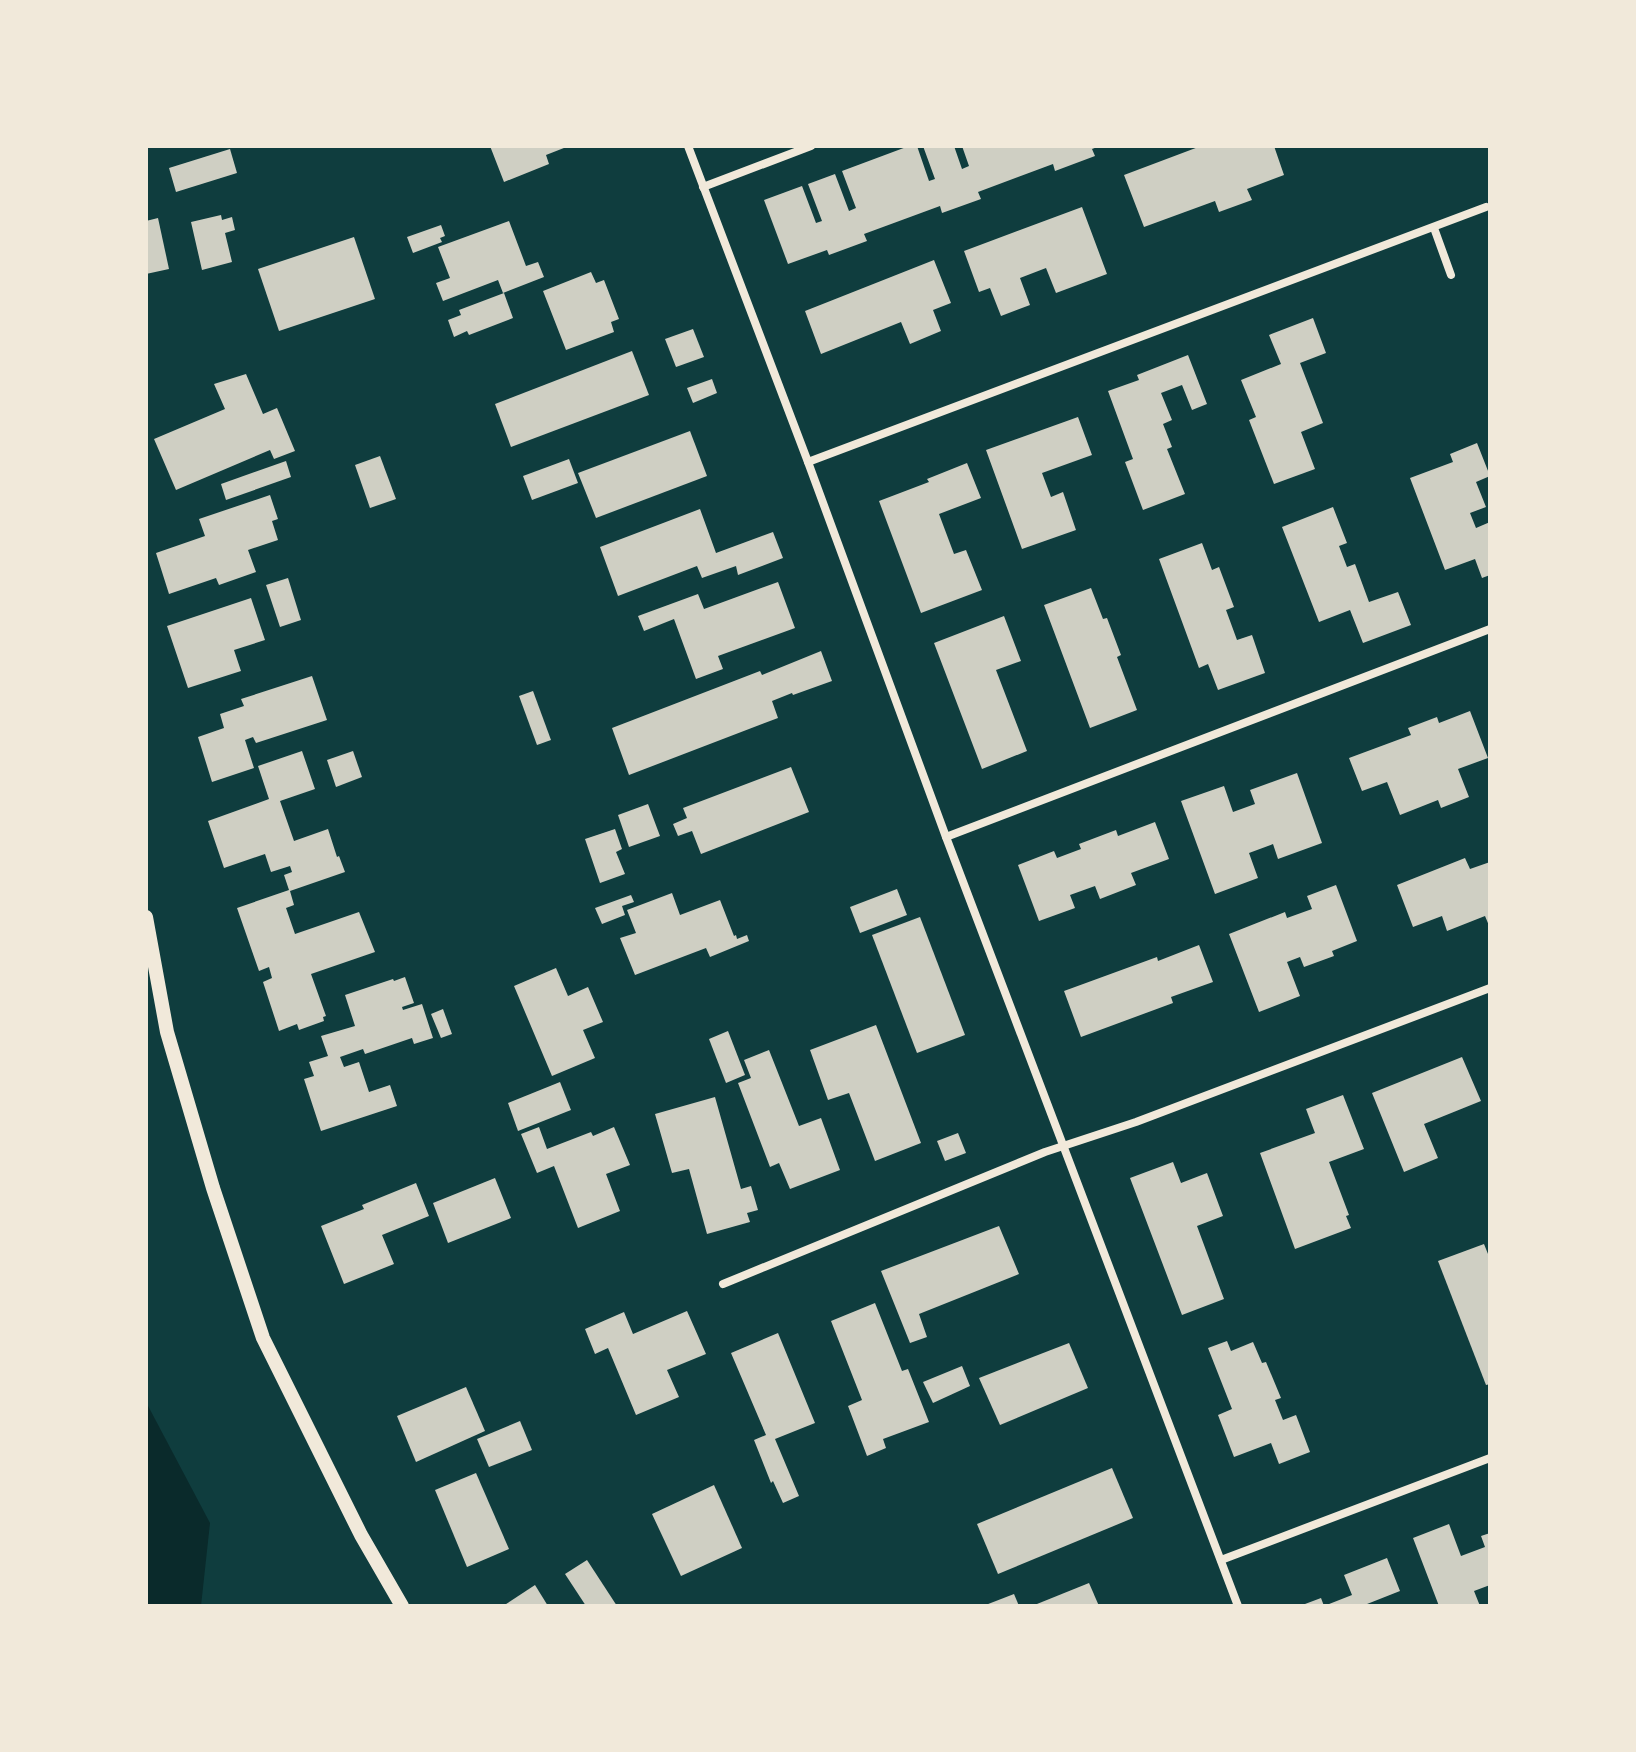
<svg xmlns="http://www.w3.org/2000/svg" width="1636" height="1752" viewBox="0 0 1636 1752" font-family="Helvetica,sans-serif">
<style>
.water{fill:#0a2a2b}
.building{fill:#cfcfc3}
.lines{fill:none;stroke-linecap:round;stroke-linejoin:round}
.minor{stroke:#f1e9da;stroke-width:8}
.tertiary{stroke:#f1e9da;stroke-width:14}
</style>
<rect width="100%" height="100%" fill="#0f3d3e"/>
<path class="water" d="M146 1402 210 1523 201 1606H146Z"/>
<g class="building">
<path d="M490 146H569L546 155 549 164 504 182Z"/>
<path d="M909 146H917L929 181 935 179 923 146H954L962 169 969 166 962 146H1100L1092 149 1095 156 1055 171 1053 164 978 192 981 199 942 213 940 206 864 234 867 241 829 255 827 250 788 264 764 200 802 186 816 223 822 221 808 184 835 174 849 211 856 208 842 171Z"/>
<path d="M1201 146H1274L1284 175 1247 189 1252 200 1219 212 1215 201 1144 227 1124 175Z"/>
<path d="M230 149 237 173 176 192 169 168Z"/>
<path d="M1082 207 1107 274 1056 293 1046 268 1020 278 1030 305 1001 316 990 288 979 292 964 251Z"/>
<path d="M221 215 222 220 232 217 235 230 225 233 232 262 202 270 191 222Z"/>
<path d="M158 218 169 269 146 274V221Z"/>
<path d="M509 221 526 266 538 262 544 277 503 293 498 280 443 301 436 283 450 278 438 247Z"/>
<path d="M441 225 445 236 440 238 442 242 413 253 407 237Z"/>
<path d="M354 237 375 299 279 331 258 269Z"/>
<path d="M934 260 951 303 933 310 941 331 910 344 901 322 821 354 805 311Z"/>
<path d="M591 272 596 283 604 280 619 319 611 322 614 332 566 350 543 291Z"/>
<path d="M504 293 513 318 469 335 467 331 454 337 448 320 461 315 459 310Z"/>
<path d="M1313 318 1326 353 1300 363 1323 423 1301 432 1315 469 1274 484 1249 420 1256 417 1241 380 1281 364 1269 335Z"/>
<path d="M693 329 704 357 676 367 665 339Z"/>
<path d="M632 351 649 395 511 447 495 404Z"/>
<path d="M1188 355 1207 404 1192 410 1182 385 1161 393 1172 420 1163 424 1172 447 1167 449 1185 494 1143 510 1125 462 1133 459 1108 391 1139 380 1137 375Z"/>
<path d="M246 374 263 414 277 408 295 451 274 459 270 450 176 490 154 439 225 409 214 384Z"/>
<path d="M712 379 717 393 693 403 687 388Z"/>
<path d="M1078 417 1092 455 1042 473 1051 497 1063 492 1076 530 1022 549 986 450Z"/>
<path d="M690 431 707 476 596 518 578 473Z"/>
<path d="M1477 443 1490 476 1476 482 1486 507 1470 513 1476 528 1490 522V575L1482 578 1475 559 1445 570 1410 478 1453 462 1450 454Z"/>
<path d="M380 456 396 499 370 508 355 465Z"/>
<path d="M569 459 578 483 532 500 523 476Z"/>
<path d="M286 461 291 477 226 500 221 484Z"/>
<path d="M967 463 981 498 939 514 954 554 966 550 982 590 921 613 879 501 929 482 927 479Z"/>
<path d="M270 495 278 519 272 521 278 540 248 550 256 572 219 585 216 578 169 594 156 553 205 536 199 519Z"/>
<path d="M1333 507 1347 543 1339 546 1347 567 1355 564 1369 602 1398 592 1411 625 1363 643 1350 610 1319 622 1282 527Z"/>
<path d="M700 509 716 553 773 532 783 558 738 575 736 566 702 578 697 566 618 596 600 547Z"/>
<path d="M1202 543 1212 570 1219 567 1234 607 1226 610 1237 640 1252 635 1265 673 1218 690 1208 664 1199 668 1159 559Z"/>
<path d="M288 578 301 620 280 627 266 585Z"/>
<path d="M778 582 795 628 718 656 723 669 696 679 674 619 644 631 638 616 698 594 704 609Z"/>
<path d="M1091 588 1103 619 1107 618 1121 655 1117 657 1137 710 1090 728 1044 605Z"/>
<path d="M251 598 265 640 234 650 241 671 188 688 167 626Z"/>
<path d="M1004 616 1021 661 996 670 1027 751 982 769 934 643Z"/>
<path d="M821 651 832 681 793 695 792 693 772 701 778 718 629 775 612 728 760 671 762 675Z"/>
<path d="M312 676 327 720 256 743 253 737 245 740 254 768 212 782 198 737 224 728 220 714 244 706 241 699Z"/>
<path d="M533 691 551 740 537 745 519 696Z"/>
<path d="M1470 711 1488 758 1458 769 1469 797 1441 808 1438 800 1400 815 1387 782 1362 791 1349 758 1411 735 1408 728 1437 717 1439 723Z"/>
<path d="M302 751 315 789 280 801 294 841 328 829 337 857 339 856 345 872 290 891 294 905 286 908 295 934 359 912 375 952 311 974 326 1016 323 1017 324 1021 299 1030 297 1024 279 1031 263 982 272 978 269 967 259 971 237 908 289 890 284 875 292 872 290 866 271 872 265 854 224 868 208 821 269 799 258 766Z"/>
<path d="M353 751 362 777 336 787 327 760Z"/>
<path d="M791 767 809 812 701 854 692 831 678 836 673 824 687 818 683 808Z"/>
<path d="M1297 773 1322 843 1278 859 1273 844 1249 853 1258 878 1215 894 1181 801 1224 786 1233 812 1255 804 1250 790Z"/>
<path d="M648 804 660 836 629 847 618 815Z"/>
<path d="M1155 822 1169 859 1131 873 1136 885 1100 899 1095 886 1070 895 1075 908 1039 921 1018 865 1054 851 1057 858 1081 849 1079 844 1116 830 1118 836Z"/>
<path d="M615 829 622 849 616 852 625 874 600 883 585 839Z"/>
<path d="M1465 858 1470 869 1490 862V928L1485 916 1447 931 1442 916 1413 927 1397 885Z"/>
<path d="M1336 885 1357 941 1332 951 1334 956 1304 967 1300 957 1287 962 1300 996 1259 1012 1229 934 1285 912 1287 918 1312 909 1307 896Z"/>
<path d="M897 889 907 915 860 933 850 907Z"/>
<path d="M672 893 680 915 720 900 734 936 736 935 737 939 747 935 749 941 710 957 706 948 635 975 620 938 636 933 627 910Z"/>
<path d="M631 895 634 902 622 906 625 915 602 924 595 908Z"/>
<path d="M920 917 965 1035 917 1053 872 935Z"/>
<path d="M1199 945 1213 982 1171 997 1173 1003 1081 1037 1064 991 1157 957 1158 961Z"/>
<path d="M556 968 568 996 588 987 603 1022 583 1030 595 1058 552 1076 514 986Z"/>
<path d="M405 977 414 1003 402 1007 403 1010 422 1004 433 1038 414 1044 412 1038 365 1054 363 1049 340 1057 344 1067 359 1062 369 1092 390 1085 397 1106 321 1131 304 1079 314 1076 309 1062 328 1056 321 1036 355 1026 345 995 393 979 394 981Z"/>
<path d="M443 1009 452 1034 441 1038 431 1014Z"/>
<path d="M876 1025 921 1143 875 1161 849 1093 828 1100 810 1050Z"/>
<path d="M728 1031 745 1075 726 1083 709 1039Z"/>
<path d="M769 1050 799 1126 821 1118 840 1170 790 1189 779 1163 770 1167 738 1083 751 1078 744 1060Z"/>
<path d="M1462 1057 1481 1101 1424 1124 1438 1158 1404 1172 1372 1093Z"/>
<path d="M560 1082 571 1110 518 1131 508 1103Z"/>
<path d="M1343 1095 1364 1149 1329 1162 1349 1215 1346 1216 1351 1228 1295 1249 1260 1153 1315 1133 1306 1109Z"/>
<path d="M715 1097 741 1189 751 1186 758 1210 747 1213 750 1222 707 1234 689 1169 672 1173 655 1114Z"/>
<path d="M539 1127 547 1149 591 1132 593 1136 614 1127 630 1165 606 1174 620 1211 578 1228 554 1166 537 1173 521 1134Z"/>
<path d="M958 1133 966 1153 945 1161 937 1141Z"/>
<path d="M1173 1162 1181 1183 1207 1173 1223 1216 1197 1226 1224 1299 1182 1315 1130 1178Z"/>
<path d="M495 1178 511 1218 448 1243 433 1203Z"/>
<path d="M416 1183 429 1216 382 1235 394 1264 344 1284 321 1226 364 1209 362 1205Z"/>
<path d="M999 1226 1019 1274 919 1314 927 1337 910 1343 881 1271Z"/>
<path d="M1484 1244 1490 1259V1384L1486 1385 1438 1261Z"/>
<path d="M875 1303 902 1371 908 1369 929 1422 883 1439 886 1448 867 1456 848 1406 862 1400 831 1321Z"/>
<path d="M687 1311 706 1354 667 1370 679 1397 636 1415 608 1348 595 1354 585 1329 624 1312 633 1334Z"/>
<path d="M778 1333 815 1423 775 1439 799 1496 783 1503 773 1481 771 1483 754 1440 766 1435 731 1353Z"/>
<path d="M1227 1341 1231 1351 1253 1342 1262 1363 1266 1362 1281 1398 1275 1400 1283 1420 1296 1415 1310 1452 1279 1464 1271 1443 1234 1457 1218 1415 1232 1409 1208 1348Z"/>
<path d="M1069 1343 1088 1388 1000 1425 979 1378Z"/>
<path d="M962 1366 970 1386 933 1403 923 1382Z"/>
<path d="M466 1387 485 1431 416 1462 397 1416Z"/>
<path d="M520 1421 532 1450 489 1467 477 1439Z"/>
<path d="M1112 1468 1133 1518 998 1574 977 1524Z"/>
<path d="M476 1473 509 1549 467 1567 435 1490Z"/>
<path d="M714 1485 742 1548 681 1576 652 1514Z"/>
<path d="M1449 1524 1461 1556 1485 1547 1481 1536 1490 1533V1585L1474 1591 1480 1606H1439L1413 1538Z"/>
<path d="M1387 1558 1400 1591 1362 1606H1306L1305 1604 1321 1598 1324 1606 1352 1595 1344 1575Z"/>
<path d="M587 1560 617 1606H586L565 1574Z"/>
<path d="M1089 1583 1099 1606H1032Z"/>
<path d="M535 1585 548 1606H503Z"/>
<path d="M1014 1594 1019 1606H983Z"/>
</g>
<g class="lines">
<g class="minor">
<path d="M688 146 808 462 946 837 1238 1606"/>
<path d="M703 187 811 146"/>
<path d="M1434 228 1451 275"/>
<path d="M808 462 1486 207"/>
<path d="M946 837 1490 629"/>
<path d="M723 1284 1045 1152 1136 1122 1490 988"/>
<path d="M1221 1560 1490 1458"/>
</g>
<path class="tertiary" d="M146 917 167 1032 213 1188 263 1338 361 1535 402 1606"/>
</g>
<rect width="1636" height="1752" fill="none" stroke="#f1e9da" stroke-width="296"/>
</svg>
